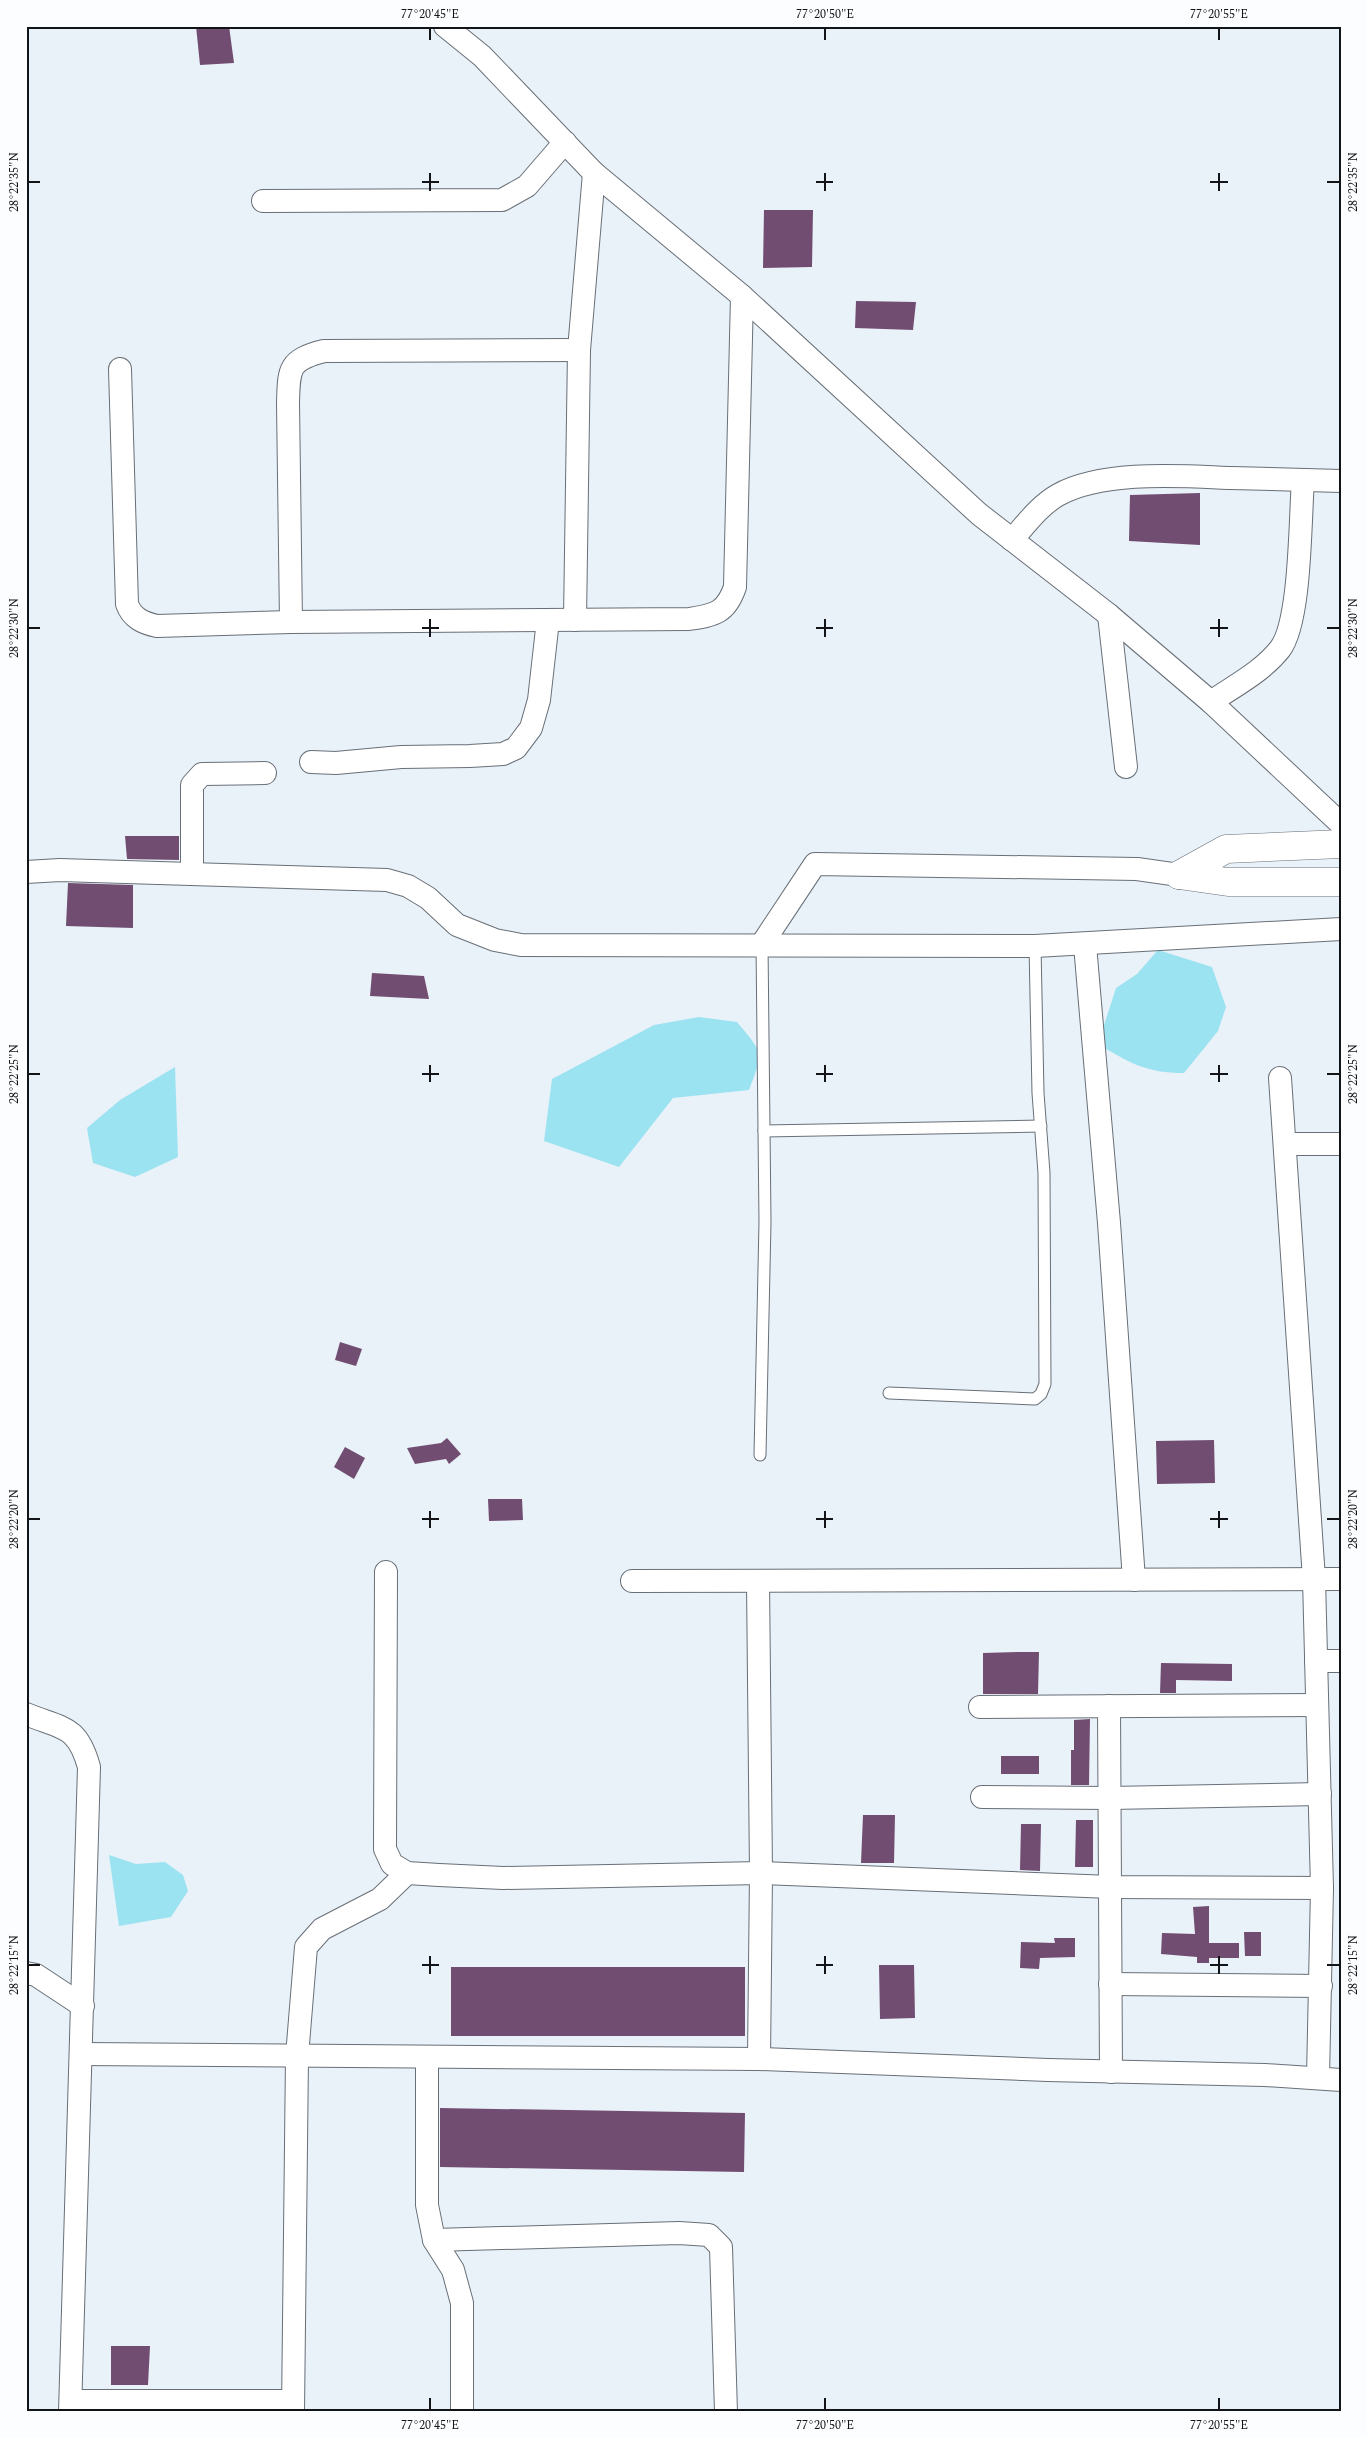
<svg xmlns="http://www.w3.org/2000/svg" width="1367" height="2438" viewBox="0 0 1367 2438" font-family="Spectral,serif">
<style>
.water{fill:#9be3f1}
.building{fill:#724d72}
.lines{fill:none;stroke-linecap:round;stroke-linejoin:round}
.lane-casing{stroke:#686f76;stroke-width:13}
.street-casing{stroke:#686f76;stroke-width:24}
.secondary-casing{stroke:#686f76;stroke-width:29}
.lane{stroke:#fff;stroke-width:11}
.street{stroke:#fff;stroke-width:22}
.secondary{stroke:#fff;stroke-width:28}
.ticks{fill:none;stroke:#121417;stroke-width:2}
.neatline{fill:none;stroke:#121417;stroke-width:2}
.ticks-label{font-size:12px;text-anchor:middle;fill:#121417}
</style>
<rect width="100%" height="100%" fill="#e9f1f9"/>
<g class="water">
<path d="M1158 950 1212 967 1226 1007 1218 1031 1184 1073C1146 1073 1130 1063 1098 1044L1116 988 1137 974Z"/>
<path d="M699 1017 737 1022C763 1053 764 1052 749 1090L673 1098 619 1167 544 1141 552 1079 654 1025Z"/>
<path d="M175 1067 178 1157 135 1177 93 1163 87 1128 120 1100Z"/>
<path d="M109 1855 136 1864 165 1862 183 1875 188 1891 171 1917 119 1926Z"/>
</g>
<g class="building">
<path d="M196 26H229L234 63 200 65Z"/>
<path d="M764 210H813L812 267 763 268Z"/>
<path d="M856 301 916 302 913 330 855 328Z"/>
<path d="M1200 493V545L1129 541 1130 495Z"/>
<path d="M125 836H179V860L127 859Z"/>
<path d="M68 883 133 885V928L66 926Z"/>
<path d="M372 973 424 976 429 999 370 996Z"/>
<path d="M340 1342 362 1349 356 1366 335 1360Z"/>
<path d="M447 1438 461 1454 449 1464 446 1459 415 1464 407 1448 441 1443Z"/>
<path d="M1214 1440 1215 1483 1157 1484 1156 1441Z"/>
<path d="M345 1447 365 1458 354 1479 334 1467Z"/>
<path d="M488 1499H522L523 1520 489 1521Z"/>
<path d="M1017 1652H1039L1038 1694H983V1653Z"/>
<path d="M1161 1663 1232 1664V1681L1176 1680V1693H1160Z"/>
<path d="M1090 1719 1089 1785H1071V1750H1074V1720Z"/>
<rect x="1001" y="1756" width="38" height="18"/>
<path d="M863 1815H895L894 1863H861Z"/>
<path d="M1076 1820H1093V1867H1075Z"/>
<path d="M1021 1824H1041L1040 1871 1020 1870Z"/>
<path d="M1209 1906V1943H1239V1958H1209V1963H1197V1957L1161 1954 1162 1933 1195 1934 1193 1907Z"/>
<path d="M1244 1932H1261V1956H1245Z"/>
<path d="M1054 1938H1075V1957L1040 1958 1039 1969 1020 1968 1021 1942 1055 1943Z"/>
<path d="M879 1965H914L915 2018 880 2019Z"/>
<rect x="451" y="1967" width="294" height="69"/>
<path d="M440 2108 745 2113 744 2172 440 2167Z"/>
<path d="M111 2346H150L148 2385H111Z"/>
</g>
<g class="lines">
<g class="lane-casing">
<g id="lane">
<path d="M764 1131 1041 1126"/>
<path d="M889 1393 1035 1399 1041 1394 1045 1384 1044 1173 1038 1093 1035 946"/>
<path d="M760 1455 765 1222 762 944"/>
</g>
</g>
<g class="street-casing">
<g id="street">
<path d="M445 26 482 56 594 173 742 296 979 514 1109 615 1211 702 1341 824"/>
<path d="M263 201 502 200 527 186 565 142"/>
<path d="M120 369 127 604C132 618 143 623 157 626L291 622 689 619C715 615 726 613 735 587L742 296"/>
<path d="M1012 540C1026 524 1040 505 1058 495 1103 470 1181 476 1231 478 1267 479 1304 480 1341 481"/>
<path d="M1109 615 1126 767"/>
<path d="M575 620 579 350 594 173"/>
<path d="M291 622 288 403C289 369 288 360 324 351L579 350"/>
<path d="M1211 702C1234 686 1262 672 1280 649 1301 622 1300 518 1303 480"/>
<path d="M311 762 336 763 401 757 470 756 503 754 516 748 531 728 539 700 548 620"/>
<path d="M26 872 60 870 387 880 408 886 428 898 457 925 495 940 521 945 1035 946 1341 929"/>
<path d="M192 874V785L202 774 265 773"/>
<path d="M762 944 815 864 1137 869 1179 875"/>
<path d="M1085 945 1109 1223 1134 1580"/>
<path d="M1280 1078 1314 1579 1322 1888 1318 2078"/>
<path d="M1285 1144H1341"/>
<path d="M386 1572 385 1849 392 1864 407 1873 439 1875 503 1878 761 1873 1111 1887 1322 1888"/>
<path d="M632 1581 1341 1579"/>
<path d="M758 1581 761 1873 759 2059"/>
<path d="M1316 1661H1341"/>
<path d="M1109 1706 1111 2072"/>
<path d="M980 1707 1317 1705"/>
<path d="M26 1714C62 1729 77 1724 89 1767L70 2412"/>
<path d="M982 1797 1110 1798 1320 1794"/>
<path d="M26 1973 36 1975 83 2006"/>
<path d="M1110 1984 1321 1986"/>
<path d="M81 2054 759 2059 1048 2070 1265 2075 1341 2080"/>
<path d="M427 2057V2205L434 2240 453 2270 462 2303V2412"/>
<path d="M434 2240 679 2233 709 2235 721 2247 726 2412"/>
<path d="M71 2401H293"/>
<path d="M293 2412 297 2056 306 1947 322 1929 380 1899 407 1873"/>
</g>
</g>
<g class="secondary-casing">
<g id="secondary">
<path d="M1179 875 1226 849 1341 844"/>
<path d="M1179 875 1228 882H1341"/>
</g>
</g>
<use href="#lane" class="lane"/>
<use href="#street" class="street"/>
<use href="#secondary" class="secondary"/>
</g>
<path class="ticks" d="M430 28V40M825 28V40M1219 28V40M430 173V191M825 173V191M1219 173V191M28 182H40M422 182H439M816 182H833M1210 182H1228M1327 182H1340M430 619V637M825 619V637M1219 619V637M28 628H40M422 628H439M816 628H833M1210 628H1228M1327 628H1340M430 1065V1082M825 1065V1082M1219 1065V1082M28 1074H40M422 1074H439M816 1074H833M1210 1074H1228M1327 1074H1340M430 1511V1528M825 1511V1528M1219 1511V1528M28 1519H40M422 1519H439M816 1519H833M1210 1519H1228M1327 1519H1340M430 1956V1974M825 1956V1974M1219 1956V1974M28 1965H40M422 1965H439M816 1965H833M1210 1965H1228M1327 1965H1340M430 2398V2410M825 2398V2410M1219 2398V2410"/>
<rect width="1367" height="2438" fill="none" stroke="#fcfdff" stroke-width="55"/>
<rect x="28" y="28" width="1312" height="2382" class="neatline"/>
<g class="ticks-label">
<text x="430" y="18">77°20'45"E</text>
<text x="825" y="18">77°20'50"E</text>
<text x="1219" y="18">77°20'55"E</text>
<text transform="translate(14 182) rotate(-90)" y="4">28°22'35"N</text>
<text transform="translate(1353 182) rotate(-90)" y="4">28°22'35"N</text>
<text transform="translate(14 628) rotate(-90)" y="4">28°22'30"N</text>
<text transform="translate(1353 628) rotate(-90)" y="4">28°22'30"N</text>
<text transform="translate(14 1074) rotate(-90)" y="4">28°22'25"N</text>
<text transform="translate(1353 1074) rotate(-90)" y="4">28°22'25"N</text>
<text transform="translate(14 1519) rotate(-90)" y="4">28°22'20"N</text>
<text transform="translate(1353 1519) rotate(-90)" y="4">28°22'20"N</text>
<text transform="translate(14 1965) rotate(-90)" y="4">28°22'15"N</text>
<text transform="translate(1353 1965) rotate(-90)" y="4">28°22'15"N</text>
<text x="430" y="2429">77°20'45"E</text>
<text x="825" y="2429">77°20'50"E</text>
<text x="1219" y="2429">77°20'55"E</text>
</g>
</svg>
